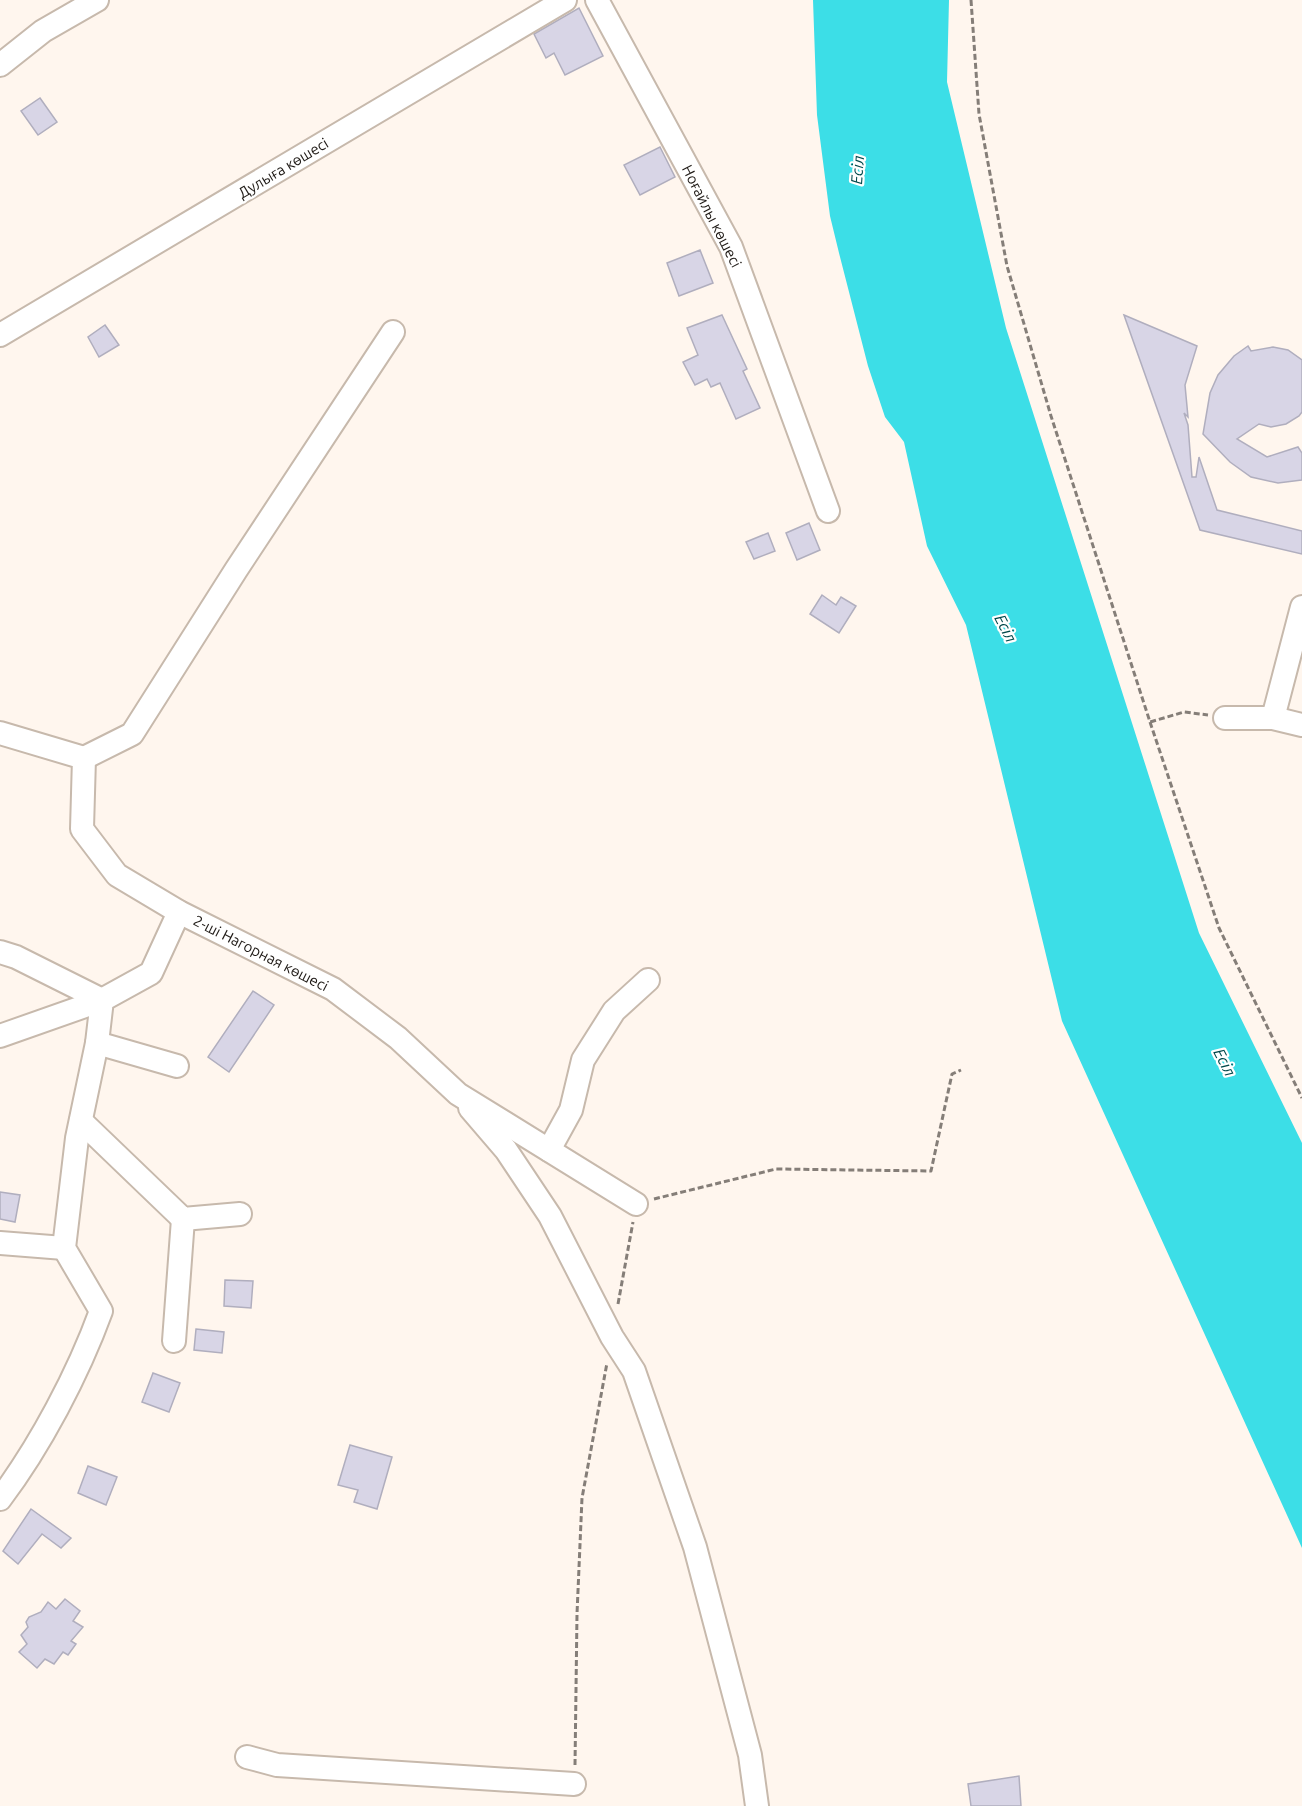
<svg xmlns="http://www.w3.org/2000/svg" width="1302" height="1806" viewBox="0 0 1302 1806" font-family="Ubuntu,sans-serif">
<style>
.water{fill:#3cdee7}
.building{fill:#d8d5e6;stroke:#b0aebe;stroke-width:1.5}
.lines{fill:none;stroke-linecap:round;stroke-linejoin:round}
.minor-casing{stroke:#c7b9ac;stroke-width:26}
.path{stroke:#857e78;stroke-width:3;stroke-dasharray:6 3;stroke-linecap:butt}
.minor{stroke:#fff;stroke-width:22}
.labels{text-anchor:middle;dominant-baseline:central;stroke-width:4.5;stroke-linejoin:round;paint-order:stroke}
.street-label{font-size:15px;fill:#1e1915;stroke:#fff}
.water-label{font-size:16px;font-style:italic;fill:#00484b;stroke:#fff}
</style>
<rect width="100%" height="100%" fill="#fff6ee"/>
<path class="water" d="M813 0H949L947 82 1006 328 1199 933 1302 1143V1548L1062 1021 966 625 927 546 904 442 885 417 868 366 839 253 830 216 817 115Z"/>
<g class="building">
<path d="M579 8 603 56 565 75 554 53 546 58 534 34Z"/>
<path d="M40 98 57 122 38 135 21 111Z"/>
<path d="M660 147 675 177 640 195 624 165Z"/>
<path d="M700 250 713 283 679 296 667 263Z"/>
<path d="M722 315 747 369 743 371 760 408 736 419 720 383 711 387 707 379 695 385 683 362 698 355 687 328Z"/>
<path d="M1124 315 1197 346 1185 385 1188 417 1184 413 1188 425 1192 477H1196L1199 457 1217 510 1302 531V554L1200 530Z"/>
<path d="M105 325 119 345 99 357 88 337Z"/>
<path d="M1248 346 1251 351 1273 347 1288 350 1302 360V412L1299 416 1286 424 1271 427 1259 424 1237 439 1267 457 1298 447 1302 453V480L1278 483 1251 477 1230 462 1203 434 1210 393 1218 375 1234 356Z"/>
<path d="M809 523 820 550 797 560 786 533Z"/>
<path d="M768 533 775 551 754 559 746 542Z"/>
<path d="M822 595 836 605 841 597 856 606 839 633 810 614Z"/>
<path d="M253 991 274 1005 229 1072 208 1057Z"/>
<path d="M0 1192 20 1195 15 1222 0 1219Z"/>
<path d="M225 1280 253 1281 251 1308 224 1306Z"/>
<path d="M196 1329 224 1332 222 1353 194 1350Z"/>
<path d="M153 1373 180 1383 169 1412 142 1402Z"/>
<path d="M350 1445 392 1457 377 1509 354 1502 358 1490 338 1485Z"/>
<path d="M88 1466 117 1477 106 1505 78 1493Z"/>
<path d="M31 1509 71 1538 61 1548 42 1534 18 1564 3 1551Z"/>
<path d="M65 1599 80 1611 73 1621 83 1627 71 1641 76 1644 68 1655 63 1652 54 1664 45 1659 37 1668 19 1652 27 1644 21 1635 28 1627 26 1622 29 1617 41 1612 48 1602 56 1609Z"/>
<path d="M1019 1776 1021 1806H971L968 1784Z"/>
</g>
<g class="lines">
<g class="minor-casing">
<g id="minor">
<path d="M597 0 731 247 828 511"/>
<path d="M0 65 43 31 97 0"/>
<path d="M0 335 565 0"/>
<path d="M1225 718H1273L1302 725"/>
<path d="M1273 718 1302 607"/>
<path d="M0 733 84 758 82 829 117 875 179 912 333 989 398 1038 458 1094 636 1204"/>
<path d="M84 758 132 734 236 570 393 332"/>
<path d="M0 952 16 957 102 1000 0 1036"/>
<path d="M97 1043 177 1066"/>
<path d="M470 1108 506 1150 550 1216 612 1337 634 1371 695 1547 750 1755 757 1806"/>
<path d="M81 1121 183 1219 240 1214"/>
<path d="M549 1150 571 1110 583 1060 614 1011 648 980"/>
<path d="M0 1243 64 1248"/>
<path d="M174 1341 183 1219"/>
<path d="M0 1499C40 1446 78 1374 101 1311L64 1248 77 1138 97 1043 102 1000 151 973 179 912"/>
<path d="M247 1757 277 1765 574 1784"/>
</g>
</g>
<g class="path">
<path d="M971 0 979 114 1007 266 1051 416 1150 722 1184 712 1208 715"/>
<path d="M1150 722 1219 928 1302 1098"/>
<path d="M654 1199 776 1169 931 1171 952 1074 961 1070"/>
<path d="M618 1304 633 1222"/>
<path d="M575 1765 577 1614 582 1498 607 1363"/>
</g>
<use href="#minor" class="minor"/>
</g>
<g class="labels">
<g class="street-label">
<text transform="translate(283 168) rotate(-31)">Дулыға көшесі</text>
<text transform="translate(712 216) rotate(63)">Ноғайлы көшесі</text>
<text transform="translate(261 953) rotate(27)">2-ші Нагорная көшесі</text>
</g>
<g class="water-label">
<text transform="translate(857 170) rotate(-86)">Есіл</text>
<text transform="translate(1006 628) rotate(63)">Есіл</text>
<text transform="translate(1225 1062) rotate(63)">Есіл</text>
</g>
</g>
</svg>
